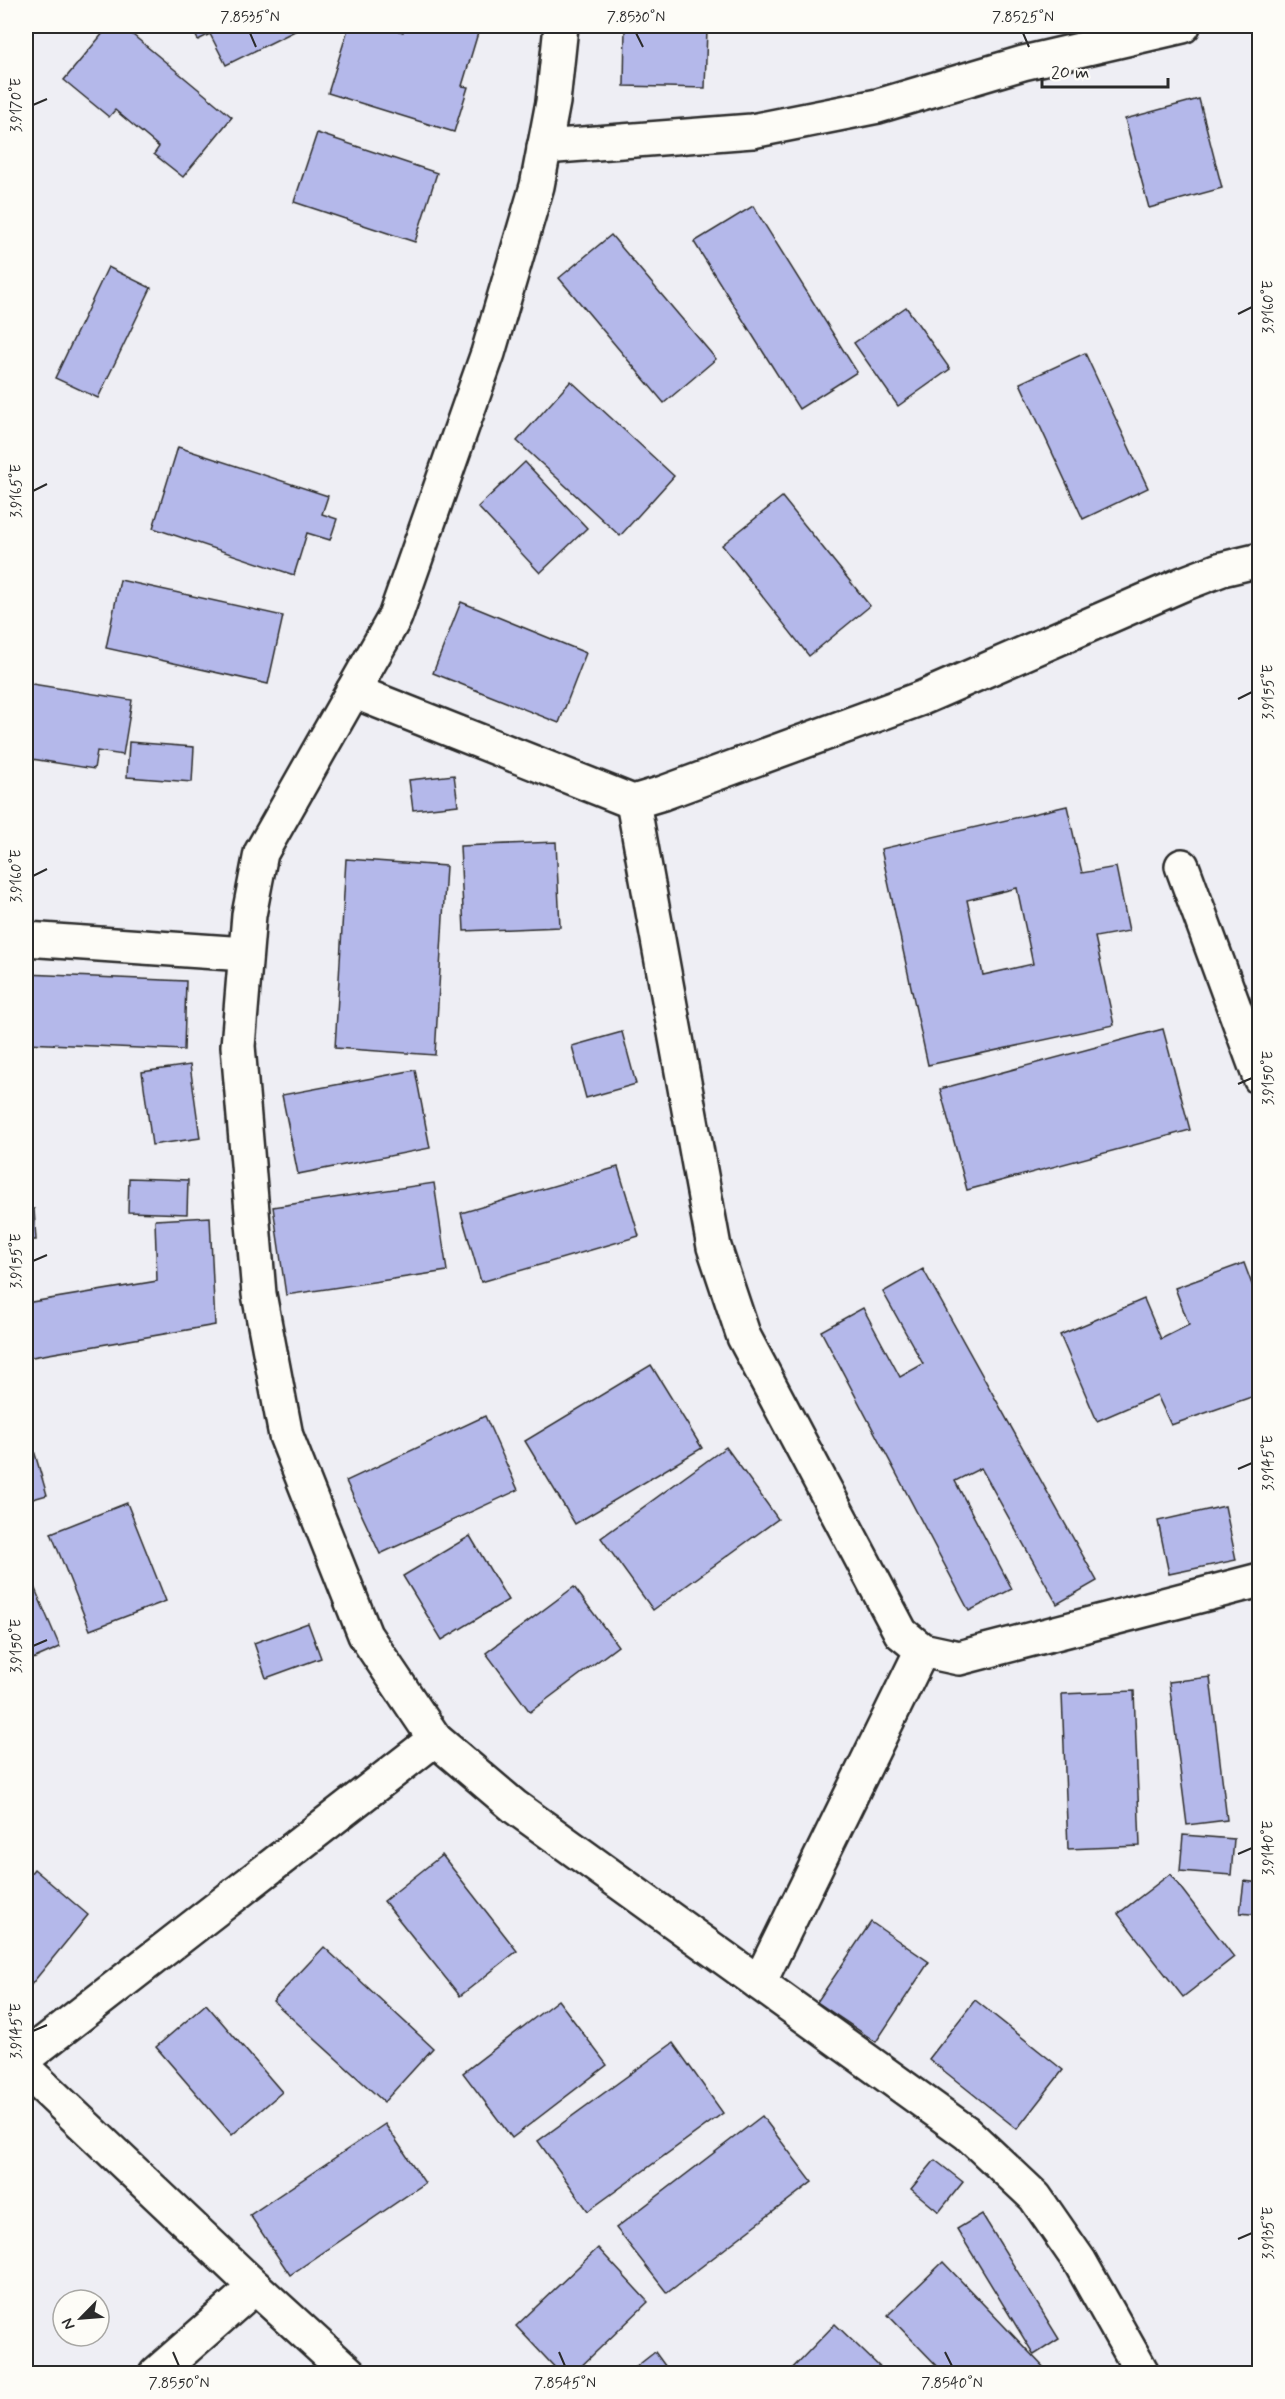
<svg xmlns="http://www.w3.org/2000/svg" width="1285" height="2399" viewBox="0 0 1285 2399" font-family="Mynerve,sans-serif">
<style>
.building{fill:#b4b8ea;stroke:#2b2b2b;stroke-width:1.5;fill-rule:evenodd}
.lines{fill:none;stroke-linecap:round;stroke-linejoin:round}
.street-casing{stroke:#2b2b2b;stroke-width:38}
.street{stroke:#fdfcf7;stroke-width:33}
.ticks{fill:none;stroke:#2b2b2b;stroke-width:2}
.neatline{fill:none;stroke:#2b2b2b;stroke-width:2}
.ticks-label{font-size:15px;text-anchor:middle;fill:#2b2b2b}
</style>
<rect width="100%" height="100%" fill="#eeeef4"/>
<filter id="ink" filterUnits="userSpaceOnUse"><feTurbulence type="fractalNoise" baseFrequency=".0167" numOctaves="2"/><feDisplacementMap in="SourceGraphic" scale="12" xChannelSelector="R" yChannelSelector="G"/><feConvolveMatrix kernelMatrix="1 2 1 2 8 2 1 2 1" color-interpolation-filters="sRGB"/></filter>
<g filter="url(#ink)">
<g class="building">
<path d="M109 26H122L232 117 183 177 154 154 159 147 115 110 109 117 64 80Z"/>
<path d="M191 26H302L303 27 226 65 210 34 198 40Z"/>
<path d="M349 26H381L403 32 405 26H453L478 33 462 86 468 87 454 132 328 93Z"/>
<path d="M625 27 707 29 705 88 624 86Z"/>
<path d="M1199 99 1222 188 1149 208 1125 119Z"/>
<path d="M317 133 437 173 415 242 294 202Z"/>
<path d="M753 206 857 372 799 409 694 242Z"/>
<path d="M611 235 716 359 664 403 559 278Z"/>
<path d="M108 267 151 288 98 398 55 378Z"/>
<path d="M906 307 950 369 898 406 854 343Z"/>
<path d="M1085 353 1148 488 1083 519 1020 383Z"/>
<path d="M571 381 674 476 620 536 517 441Z"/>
<path d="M178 447 328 496 322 514 337 519 330 540 307 533 294 575 153 528Z"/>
<path d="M525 462 587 528 540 573 478 507Z"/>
<path d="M782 497 870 606 809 656 722 545Z"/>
<path d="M120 580 283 616 268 684 106 648Z"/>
<path d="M461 602 586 653 559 723 433 673Z"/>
<path d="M26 683 132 700 123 755 97 751 94 769 26 758Z"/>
<path d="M129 742 194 747 192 782 127 777Z"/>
<path d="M454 775 458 805 413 810 409 780Z"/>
<path d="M1067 806 1082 873 1116 867 1129 931 1095 937 1114 1025 928 1065 881 849ZM1017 888 1033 964 983 975 967 900Z"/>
<path d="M556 842 560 927 464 931 460 846Z"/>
<path d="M346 859 446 866 435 1055 335 1048Z"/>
<path d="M26 974 186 981 184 1050 26 1043Z"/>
<path d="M1163 1029 1190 1130 967 1190 940 1089Z"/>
<path d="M622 1032 636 1084 586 1098 572 1046Z"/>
<path d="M190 1065 200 1138 152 1145 142 1072Z"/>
<path d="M415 1070 430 1148 298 1174 282 1095Z"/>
<path d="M618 1167 639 1236 481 1282 461 1213Z"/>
<path d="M129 1178 188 1180 187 1214 128 1212Z"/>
<path d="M434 1183 447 1271 286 1295 273 1207Z"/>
<path d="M26 1209H34L36 1240H26Z"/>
<path d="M210 1217 215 1325 26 1358V1303L157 1281 155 1220Z"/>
<path d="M1244 1263 1260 1306V1394L1171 1425 1157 1395 1097 1421 1060 1335 1144 1299 1161 1339 1189 1325 1175 1288Z"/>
<path d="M923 1269 1097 1581 1057 1604 981 1468 955 1481 1012 1589 969 1611 821 1331 863 1308 900 1377 923 1364 883 1292Z"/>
<path d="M651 1365 702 1448 575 1524 525 1441Z"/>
<path d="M485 1416 518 1490 380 1554 346 1481Z"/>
<path d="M26 1423 47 1495 26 1501Z"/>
<path d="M726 1447 778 1519 653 1610 601 1538Z"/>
<path d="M1260 1500V1522L1253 1502Z"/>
<path d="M127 1503 166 1601 90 1630 51 1533Z"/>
<path d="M1225 1506 1236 1560 1169 1574 1158 1521Z"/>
<path d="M470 1536 508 1600 442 1640 403 1576Z"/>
<path d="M26 1568 60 1647 26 1662Z"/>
<path d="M574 1587 618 1646 530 1712 486 1653Z"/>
<path d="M308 1623 321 1658 266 1678 254 1643Z"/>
<path d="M1210 1677 1227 1820 1187 1825 1169 1682Z"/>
<path d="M1134 1691 1140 1846 1068 1849 1062 1694Z"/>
<path d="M1183 1835 1234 1839 1231 1875 1180 1871Z"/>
<path d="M442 1855 517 1951 460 1996 384 1901Z"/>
<path d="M34 1869 88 1915 26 1991V1879Z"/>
<path d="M1170 1874 1234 1957 1183 1997 1118 1914Z"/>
<path d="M1244 1881 1260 1883V1915L1240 1913Z"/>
<path d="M871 1922 929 1962 876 2042 817 2002Z"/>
<path d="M324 1947 433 2048 384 2102 273 2001Z"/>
<path d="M558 2000 607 2065 512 2138 463 2073Z"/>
<path d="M975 2000 1063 2070 1017 2129 929 2059Z"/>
<path d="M206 2004 282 2092 232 2135 156 2047Z"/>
<path d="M673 2043 723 2113 588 2211 538 2141Z"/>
<path d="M762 2116 812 2182 667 2293 616 2228Z"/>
<path d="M385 2124 425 2183 290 2275 250 2215Z"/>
<path d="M935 2160 963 2182 939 2212 911 2189Z"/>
<path d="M982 2214 1059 2339 1034 2355 957 2229Z"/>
<path d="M598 2248 648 2302 573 2374H561L516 2326Z"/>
<path d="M943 2262 1050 2374H945L888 2315Z"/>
<path d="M835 2324 887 2374H787Z"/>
<path d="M655 2352 671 2374H627Z"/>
</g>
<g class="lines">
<g class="street-casing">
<g id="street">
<path d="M561 26 553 102 537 186 488 353 395 617 261 853 249 915 238 1046 259 1294 286 1436 365 1635 435 1739 515 1807 967 2133 1035 2197 1080 2262 1143 2374"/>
<path d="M544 147 752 131 878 106 1023 63 1183 26"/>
<path d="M353 691 633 802 663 793 922 698 1183 584 1222 569 1260 560"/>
<path d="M633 802 714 1247 744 1337 901 1633 922 1650 959 1658 1260 1580"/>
<path d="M1182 866 1260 1078"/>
<path d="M26 939 245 954"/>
<path d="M759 1983 922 1650"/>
<path d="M26 2057 435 1739"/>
<path d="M26 2070 255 2287 350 2374"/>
<path d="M156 2374 255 2287"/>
</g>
</g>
<use href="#street" class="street"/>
</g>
</g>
<path class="ticks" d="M250 33 256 47M636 33 643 47M1023 33 1029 47M33 105 47 99M1238 314 1252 307M33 491 47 484M1238 699 1252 692M33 876 47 869M1238 1084 1252 1078M33 1261 47 1255M1238 1469 1252 1463M33 1646 47 1640M1238 1854 1252 1848M33 2031 47 2025M1238 2239 1252 2233M173 2352 179 2366M559 2352 565 2366M945 2352 952 2366"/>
<rect width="1285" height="2399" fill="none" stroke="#fdfcf7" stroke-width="66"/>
<g transform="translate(81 2318) rotate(245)"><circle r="28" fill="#fdfcf7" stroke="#a9a8a5" stroke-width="1.5"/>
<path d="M0-4.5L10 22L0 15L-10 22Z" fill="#2b2b2b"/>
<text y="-9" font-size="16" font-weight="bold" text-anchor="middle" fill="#2b2b2b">N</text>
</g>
<path d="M1042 78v9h126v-9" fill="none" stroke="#2b2b2b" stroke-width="3"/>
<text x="1051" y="78" font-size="18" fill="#2b2b2b" stroke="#fdfcf7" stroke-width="4.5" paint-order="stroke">20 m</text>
<rect x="33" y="33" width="1219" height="2333" class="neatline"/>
<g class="ticks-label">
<text x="250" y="22">7.8535°N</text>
<text x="636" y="22">7.8530°N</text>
<text x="1023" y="22">7.8525°N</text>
<text transform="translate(16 105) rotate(-90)" y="5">3.9170°E</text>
<text transform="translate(1268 307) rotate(-90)" y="5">3.9160°E</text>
<text transform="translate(16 491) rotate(-90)" y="5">3.9165°E</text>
<text transform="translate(1268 692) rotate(-90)" y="5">3.9155°E</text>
<text transform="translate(16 876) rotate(-90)" y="5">3.9160°E</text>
<text transform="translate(1268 1078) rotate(-90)" y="5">3.9150°E</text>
<text transform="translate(16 1261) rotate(-90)" y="5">3.9155°E</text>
<text transform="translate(1268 1463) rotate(-90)" y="5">3.9145°E</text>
<text transform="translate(16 1646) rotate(-90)" y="5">3.9150°E</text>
<text transform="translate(1268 1848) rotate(-90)" y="5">3.9140°E</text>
<text transform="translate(16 2031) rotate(-90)" y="5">3.9145°E</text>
<text transform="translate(1268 2233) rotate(-90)" y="5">3.9135°E</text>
<text x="179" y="2388">7.8550°N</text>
<text x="565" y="2388">7.8545°N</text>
<text x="952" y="2388">7.8540°N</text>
</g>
</svg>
